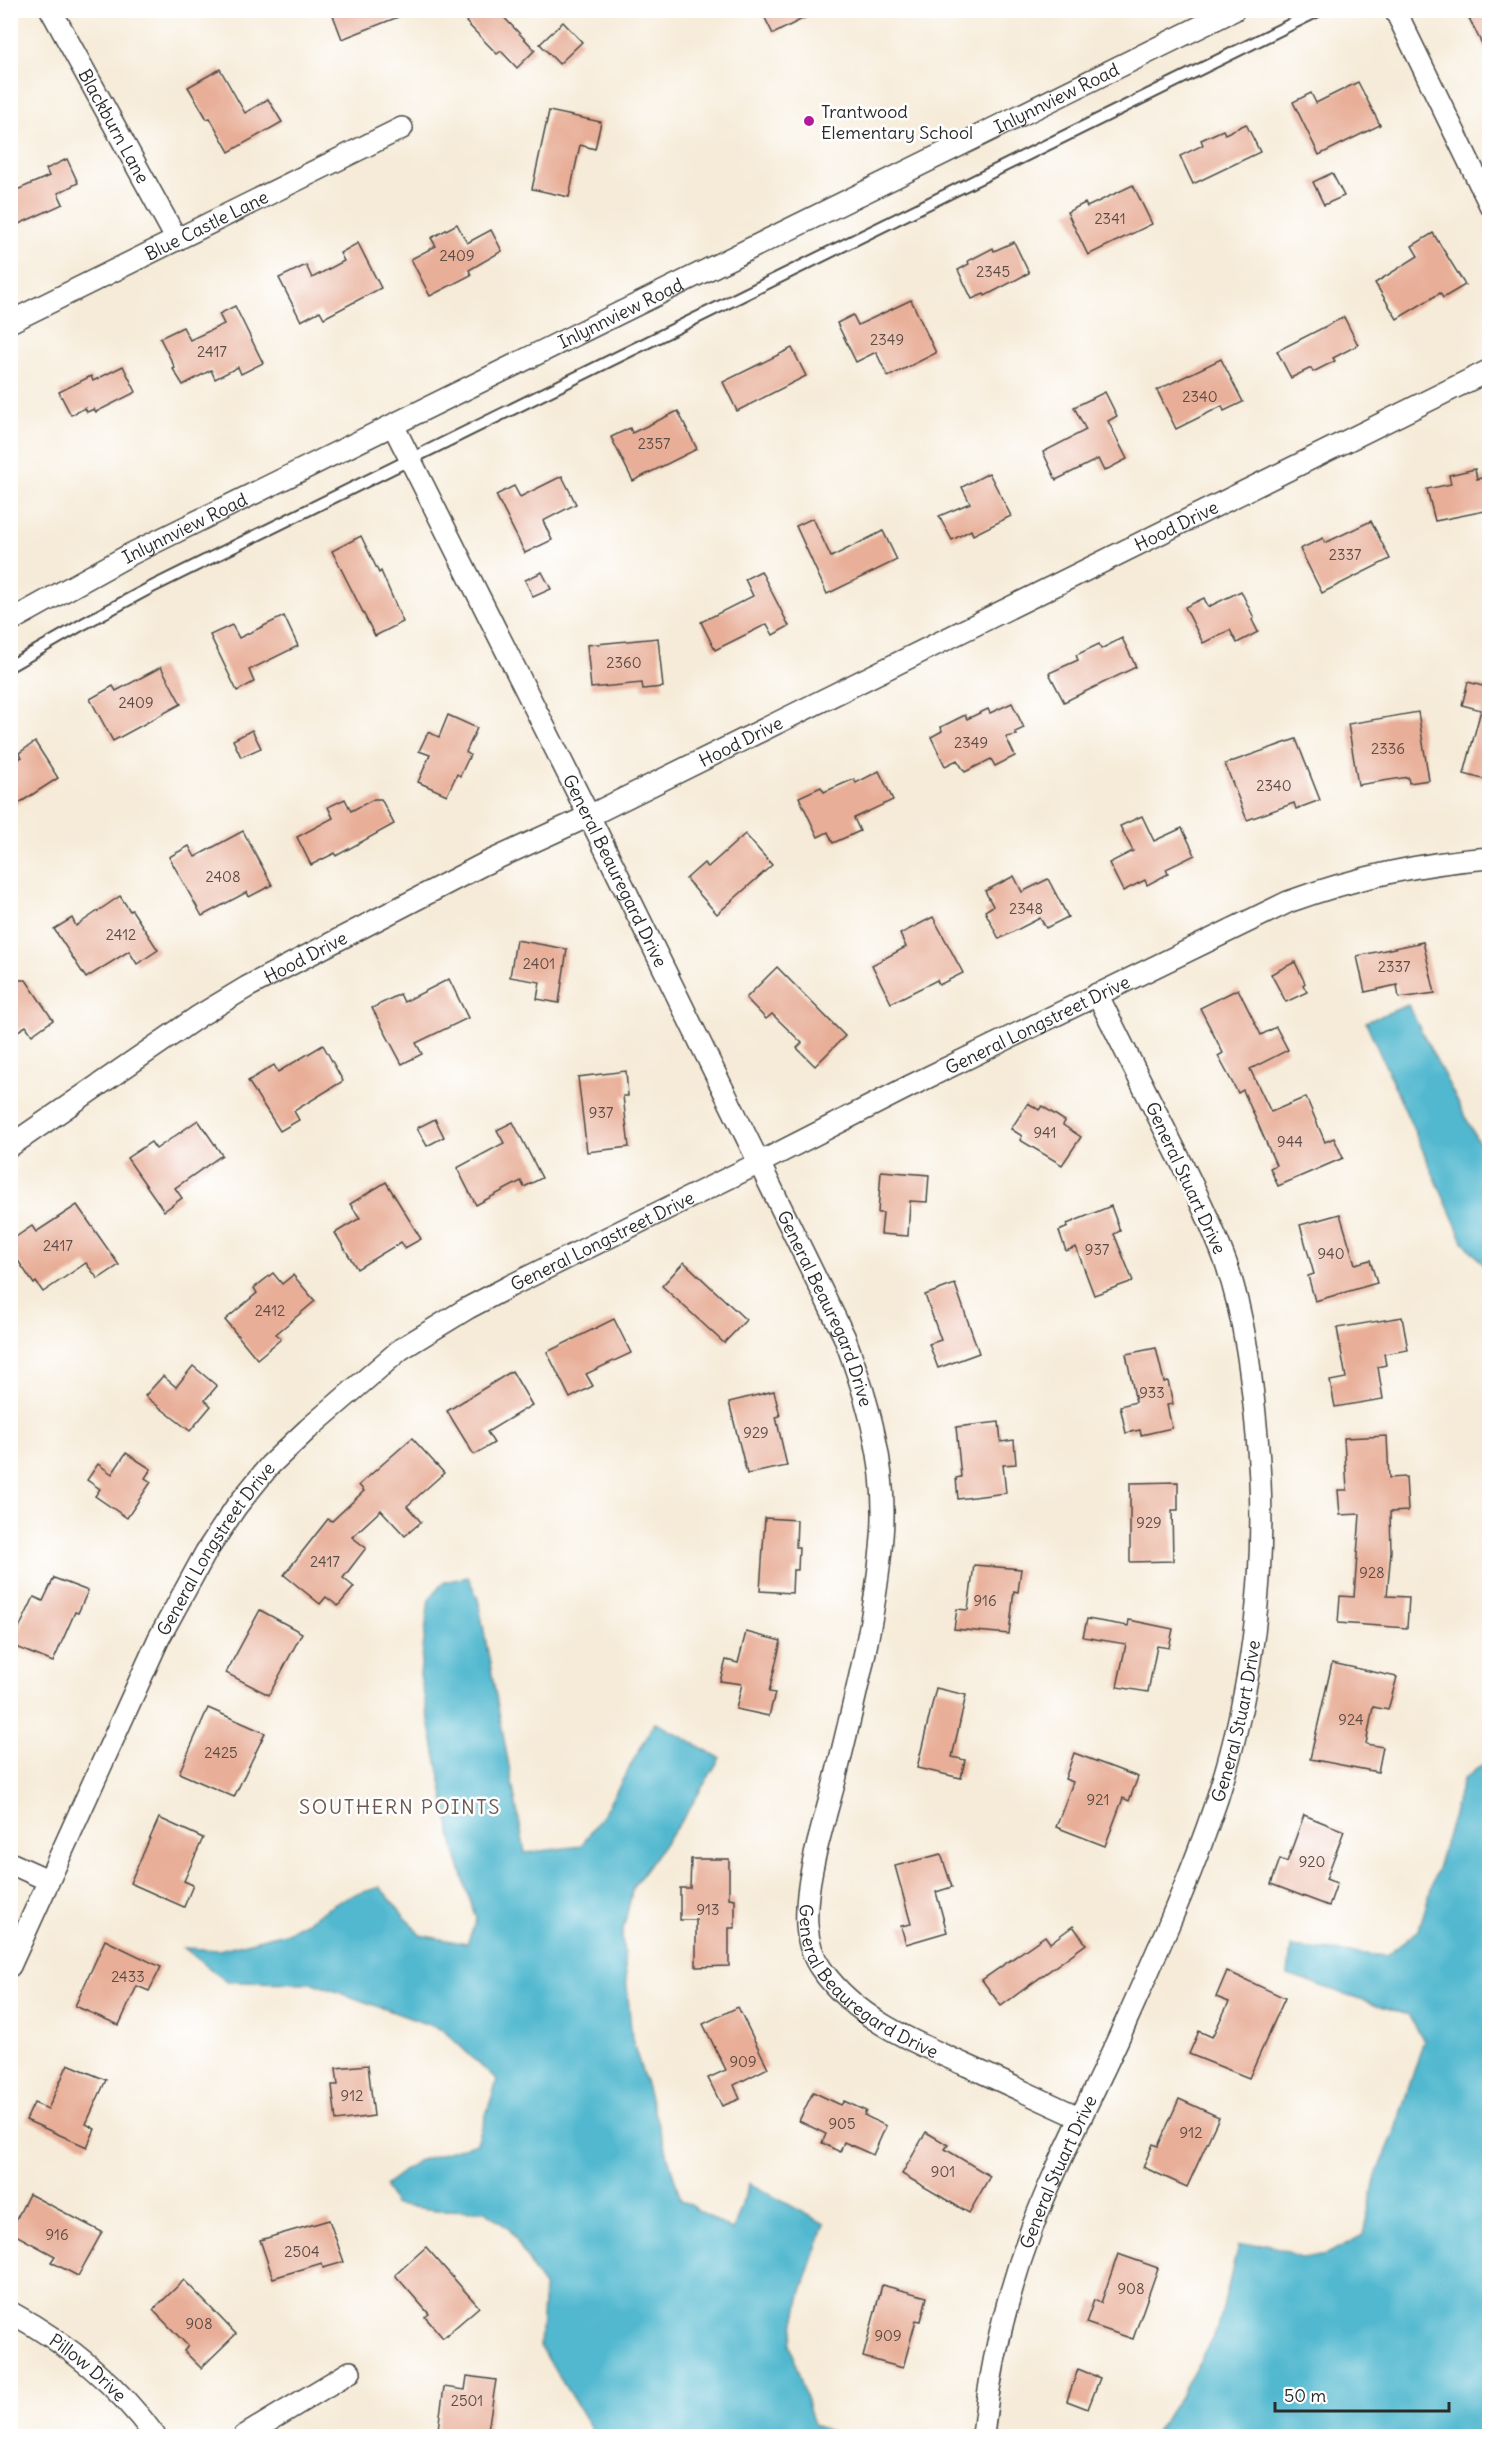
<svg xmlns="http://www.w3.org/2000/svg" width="1500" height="2447" viewBox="0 0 1500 2447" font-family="Delius,sans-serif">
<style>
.water{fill:#51b8cf;stroke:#3e727d;stroke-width:1.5}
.building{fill:#e8ae97}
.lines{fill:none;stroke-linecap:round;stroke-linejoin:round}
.service-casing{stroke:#494845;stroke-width:14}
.minor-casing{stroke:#494845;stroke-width:24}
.service{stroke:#fff;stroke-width:10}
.minor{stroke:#fff;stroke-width:21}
.poi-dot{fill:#b5179e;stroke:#fff;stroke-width:2}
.labels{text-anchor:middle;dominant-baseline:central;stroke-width:5;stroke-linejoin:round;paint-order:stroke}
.number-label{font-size:15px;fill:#5a4c46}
.street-label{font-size:18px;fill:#2b2b2b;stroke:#fff}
.poi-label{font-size:18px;fill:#2b2b2b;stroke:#fff;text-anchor:start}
.neighbourhood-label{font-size:20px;letter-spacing:1.5px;fill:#6d5951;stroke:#fff}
</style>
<rect width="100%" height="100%" fill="#fff"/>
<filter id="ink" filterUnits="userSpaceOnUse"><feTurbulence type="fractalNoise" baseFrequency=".0167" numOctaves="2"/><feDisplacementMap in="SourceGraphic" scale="12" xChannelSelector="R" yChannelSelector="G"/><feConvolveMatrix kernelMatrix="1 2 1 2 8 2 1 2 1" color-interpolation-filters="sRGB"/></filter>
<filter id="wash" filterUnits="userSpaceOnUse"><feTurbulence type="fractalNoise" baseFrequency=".008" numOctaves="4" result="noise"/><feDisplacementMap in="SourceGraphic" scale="24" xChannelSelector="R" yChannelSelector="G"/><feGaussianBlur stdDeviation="1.35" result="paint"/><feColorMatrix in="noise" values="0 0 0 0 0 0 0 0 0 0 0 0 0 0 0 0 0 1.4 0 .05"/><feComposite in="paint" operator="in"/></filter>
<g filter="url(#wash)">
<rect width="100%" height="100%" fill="#f6ebd8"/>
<g class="water">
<path d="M1408 1005 1483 1151 1489 1157V1271L1463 1241 1366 1022Z"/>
<path d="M468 1577 478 1599 525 1853 581 1846 604 1813 655 1722 720 1758 686 1814 633 1887 622 1935 632 2039 681 2200 733 2231 749 2183 825 2224 802 2291 790 2344 814 2425 842 2436H596L540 2346 544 2288 511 2231 486 2211 438 2210 394 2205 385 2185 417 2161 477 2143 497 2081 443 2030 313 1983 227 1982 184 1948 219 1950 289 1932 347 1897 380 1887 420 1935 467 1944 476 1919 454 1848 420 1675 429 1599 444 1582Z"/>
<path d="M1489 1759V2423L1473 2436H1153L1179 2398 1218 2328 1238 2246 1267 2244 1303 2258 1327 2254 1363 2235 1375 2180 1394 2133 1424 2040 1408 2015 1288 1975 1291 1947 1386 1956 1419 1930 1463 1780Z"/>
</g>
<g id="blocks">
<g class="building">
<path d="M331 10H411V12L342 39Z"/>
<path d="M478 10H497L535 50 517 68 501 51 497 54 466 22Z"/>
<path d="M761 10H820L773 34Z"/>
<path d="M1465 10H1490V60Z"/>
<path d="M563 22 582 42 559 64 540 44Z"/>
<path d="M220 69 245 113 268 99 282 122 229 152 210 118 207 119 188 87Z"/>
<path d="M1358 82 1380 125 1319 155 1293 102 1311 93 1316 103Z"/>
<path d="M549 111 601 122 595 149 580 145 569 197 532 189Z"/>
<path d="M1246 124 1260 152 1193 184 1180 156 1203 145 1201 140 1223 130 1225 134Z"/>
<path d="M67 159 78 183 58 193 63 204 10 228V193L49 176 46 169Z"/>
<path d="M1332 173 1344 196 1324 205 1313 182Z"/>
<path d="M1133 185 1152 224 1088 255 1067 212 1085 203 1087 207Z"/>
<path d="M457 224 467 243 491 230 502 251 469 270 471 275 430 296 411 259 436 246 431 238Z"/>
<path d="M1433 233 1465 285 1443 298 1440 293 1397 319 1375 283 1418 256 1412 246Z"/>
<path d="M1014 242 1029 273 985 296 984 294 972 299 958 270 969 264 968 261 993 248 994 251Z"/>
<path d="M358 243 381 288 324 318 320 311 301 321 279 278 306 265 312 278 344 261 340 253Z"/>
<path d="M911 300 936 353 888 377 876 352 856 362 837 323 853 315 858 325Z"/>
<path d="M235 306 263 363 241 374 238 367 215 379 211 370 183 385 173 369 175 368 160 338 183 327 190 340 224 324 219 314Z"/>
<path d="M1344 317 1358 345 1333 358 1335 361 1313 372 1311 368 1291 378 1277 351Z"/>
<path d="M792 348 806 376 737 411 723 382Z"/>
<path d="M1221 359 1243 402 1224 411 1222 406 1176 429 1157 390Z"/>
<path d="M123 366 136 392 96 412 94 409 87 412 85 408 71 415 59 392 91 376 93 381Z"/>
<path d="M1105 392 1117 416 1108 421 1127 459 1104 471 1098 459 1056 480 1043 452 1086 430 1074 407Z"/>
<path d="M678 411 697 449 633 481 611 437 630 428 632 433Z"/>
<path d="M1475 469 1477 479 1490 476V510L1435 521 1427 489 1451 484 1449 475Z"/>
<path d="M989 473 1011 516 973 535 971 530 952 540 939 516 970 503 962 487Z"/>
<path d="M562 476 576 504 543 521 552 540 525 553 496 495 514 486 520 497Z"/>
<path d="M813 518 831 557 883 531 897 560 827 594 796 526Z"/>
<path d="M1371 521 1390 559 1322 593 1300 549 1323 538 1325 543Z"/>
<path d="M361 536 379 573 381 571 403 622 375 636 332 551Z"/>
<path d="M761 571 789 626 773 635 767 624 715 650 701 622 753 596 745 579Z"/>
<path d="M542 572 551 589 533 597 525 580Z"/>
<path d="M1241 591 1254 618 1252 620 1258 632 1237 643 1230 630 1203 643 1185 607 1204 598 1208 607Z"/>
<path d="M284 616 298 646 249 670 254 682 237 691 210 635 232 625 239 638Z"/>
<path d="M658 638 663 687 643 689 642 683 591 688 587 645Z"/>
<path d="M1122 638 1136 667 1064 702 1049 673 1078 660 1076 655 1099 644 1101 649Z"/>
<path d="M161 667 181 704 113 741 90 699 113 686 116 691Z"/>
<path d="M1468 682 1490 688V781L1464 774 1481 710 1462 705Z"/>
<path d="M1012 703 1024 728 1015 732 1017 735 1006 737 1015 756 995 766 991 759 965 772 957 760 945 766 931 737 942 731 941 727 965 715 967 719 988 709 990 713Z"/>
<path d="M1418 712 1429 780 1409 783 1408 777 1358 785 1348 724Z"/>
<path d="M448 715 477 728 466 752 470 755 460 776 457 774 447 795 418 782 430 755 419 751 428 732 439 737Z"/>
<path d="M252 730 261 748 241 757 233 740Z"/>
<path d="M1296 739 1320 800 1296 809 1294 803 1247 820 1225 764Z"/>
<path d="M35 742 58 778 10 809V764L22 757 19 753Z"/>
<path d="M879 771 893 800 854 818 860 831 833 843 828 832 818 837 799 797 821 787 824 792 854 779 856 783Z"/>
<path d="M345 799 351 811 374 799H381L394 824 336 856 335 853 311 865 297 837 333 818 328 807Z"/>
<path d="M1142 816 1154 841 1182 828 1195 855 1166 869 1168 874 1147 885 1145 880 1123 891 1109 863 1133 851 1120 826Z"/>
<path d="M243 831 272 885 249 897 247 892 202 916 169 857 189 846 195 857Z"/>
<path d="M745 834 772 865 717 914 686 879 704 863 708 867Z"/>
<path d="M1014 876 1022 892 1048 879 1068 917 1046 928 1040 918 999 939 985 911 993 906 985 891Z"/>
<path d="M120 896 130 911 132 910 158 950 137 964 129 951 86 978 54 929 72 918 76 926Z"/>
<path d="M933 917 963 973 939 985 937 980 891 1003 872 965 906 947 900 934Z"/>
<path d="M516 940 567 949 559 1003 537 999 540 982 510 977Z"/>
<path d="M1423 942 1435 993 1399 998 1397 985 1365 992 1357 956Z"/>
<path d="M1295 962 1305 983 1303 985 1307 992 1286 1002 1271 974Z"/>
<path d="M777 967 845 1036 815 1066 797 1048 802 1043 772 1014 766 1019 746 998Z"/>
<path d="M449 979 468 1018 416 1043 422 1054 402 1064 372 1008 400 994 404 1002Z"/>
<path d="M10 980H26L53 1020 32 1035 26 1026 10 1036Z"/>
<path d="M1238 989 1261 1035 1276 1027 1288 1050 1250 1069 1271 1112 1306 1097 1325 1142 1334 1138 1343 1158 1278 1186 1270 1168 1276 1165 1243 1090 1238 1093 1218 1056 1223 1053 1200 1008Z"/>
<path d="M323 1045 343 1081 294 1111 299 1120 280 1131 248 1081 274 1065 278 1072Z"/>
<path d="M626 1071 628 1096H623L629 1147 587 1152 578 1077Z"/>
<path d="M1028 1103 1039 1110 1042 1106 1065 1121 1063 1125 1081 1137 1062 1165 1020 1140 1022 1136 1011 1129Z"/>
<path d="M435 1119 444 1137 427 1146 417 1128Z"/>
<path d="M198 1120 222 1155 175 1188 182 1198 164 1211 127 1158 151 1142 156 1149Z"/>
<path d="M513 1122 542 1178 524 1187 521 1181 476 1205 457 1168 504 1143 497 1130Z"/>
<path d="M881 1171 929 1175 927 1202 910 1201 908 1236 881 1234 883 1213H878Z"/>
<path d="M386 1182 421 1239 405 1248 401 1242 357 1269 335 1233 360 1218 350 1204Z"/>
<path d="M77 1205 119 1265 98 1279 86 1263 43 1292 36 1282 34 1284 10 1249V1241L32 1226 36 1232Z"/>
<path d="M1111 1206 1120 1231 1114 1234 1133 1281 1094 1295 1076 1247 1066 1251 1059 1231 1068 1227 1067 1224Z"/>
<path d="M1340 1214 1355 1264 1370 1260 1377 1283 1315 1301 1308 1276 1314 1274 1300 1225Z"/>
<path d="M684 1262 746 1320 724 1343 662 1286Z"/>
<path d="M273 1273 282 1284 293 1275 315 1301 276 1334 281 1339 257 1359 225 1320 257 1293 254 1288Z"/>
<path d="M955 1284 979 1353 938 1368 929 1344 941 1340 925 1295Z"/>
<path d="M1402 1317 1408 1350 1384 1354 1386 1365 1378 1367 1383 1399 1335 1407 1330 1381 1346 1378 1337 1328Z"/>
<path d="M614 1319 631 1353 586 1374 593 1386 570 1398 547 1352Z"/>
<path d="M1156 1348 1164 1382 1168 1381 1173 1404 1167 1405 1172 1428 1141 1435 1140 1430 1126 1433 1120 1406 1136 1402 1126 1354Z"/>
<path d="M193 1366 217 1386 205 1400 211 1406 190 1431 145 1396 163 1376 176 1387Z"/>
<path d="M512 1371 532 1405 487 1432 494 1443 474 1455 447 1411Z"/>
<path d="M774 1391 780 1416 776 1417 787 1466 747 1474 729 1402Z"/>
<path d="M999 1422 1001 1442 1014 1440 1016 1464 1003 1465 1006 1493 958 1499 956 1478 961 1477 956 1427Z"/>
<path d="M1387 1436 1389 1478 1406 1477 1408 1511 1390 1512 1391 1551 1387 1596 1409 1597 1407 1628 1338 1623 1340 1596 1354 1597 1360 1514 1340 1515 1338 1490H1347L1344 1438Z"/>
<path d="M412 1438 444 1473 407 1506 421 1522 405 1536 381 1510 352 1537 366 1548 343 1578 354 1587 338 1606 326 1597 320 1604 284 1575 328 1519 332 1521 364 1491 359 1485Z"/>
<path d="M126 1453 151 1469 145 1478 151 1482 127 1518 95 1496 100 1489 87 1480 98 1464 112 1474Z"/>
<path d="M1178 1482V1510H1172L1173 1561 1130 1562V1483Z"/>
<path d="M765 1518 797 1520 796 1547H799L798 1570H793L792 1593 760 1591Z"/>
<path d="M974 1565 1021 1569 1018 1592 1014 1591 1009 1634 954 1629 957 1609 968 1610Z"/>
<path d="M54 1578 88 1591 78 1613 75 1612 53 1662 11 1645 34 1597 43 1601Z"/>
<path d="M260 1610 302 1633 269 1695 226 1673Z"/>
<path d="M1087 1619 1128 1626 1129 1620 1173 1629 1169 1648 1157 1646 1148 1692 1117 1687 1126 1644 1083 1637Z"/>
<path d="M746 1632 781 1641 769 1692 775 1693 769 1716 736 1709 742 1684 720 1681 726 1660 738 1663Z"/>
<path d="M1332 1663 1397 1677 1388 1710 1373 1707 1366 1744 1383 1747 1378 1772 1310 1759Z"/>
<path d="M936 1688 966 1695 952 1757 965 1760 961 1778 917 1768Z"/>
<path d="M208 1708 265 1733 234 1797 179 1773Z"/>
<path d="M1074 1753 1138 1777 1129 1801 1123 1798 1105 1846 1056 1827 1073 1782 1065 1779Z"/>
<path d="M1304 1815 1344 1831 1326 1879 1337 1883 1329 1906 1271 1884 1280 1859 1287 1862Z"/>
<path d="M159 1818 203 1838 184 1881 193 1885 184 1907 130 1883Z"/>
<path d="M941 1854 952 1887 936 1892 947 1932 906 1944 901 1926 911 1924 895 1866Z"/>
<path d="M691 1859H729V1898L735 1899V1928H729V1966L696 1967V1920H680V1888H690Z"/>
<path d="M1073 1926 1086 1944 1001 2006 982 1980 1045 1936 1050 1943Z"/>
<path d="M105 1940 161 1967 149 1991 137 1986 119 2025 75 2006Z"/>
<path d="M1227 1971 1285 1998 1249 2078 1189 2054 1199 2031 1212 2037 1229 2002 1216 1997Z"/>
<path d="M738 2007 768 2068 734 2085 740 2099 722 2106 708 2078 726 2070 703 2024Z"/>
<path d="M68 2064 106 2080 86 2124 95 2129 87 2147 26 2120 34 2103 48 2109Z"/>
<path d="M368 2065 374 2116 336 2121 332 2085H338L336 2068Z"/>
<path d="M813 2092 841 2105 844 2101 866 2111 864 2115 886 2126 873 2155 844 2142 840 2152 822 2143 826 2134 799 2121Z"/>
<path d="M1179 2099 1219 2117 1187 2187 1143 2167 1153 2144 1158 2146Z"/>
<path d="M926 2132 948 2145 945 2149 990 2176 969 2213 902 2174Z"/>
<path d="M29 2194 102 2232 78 2276 51 2262 55 2256 10 2232Z"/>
<path d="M329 2220 344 2262 323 2268 322 2263 273 2278 260 2240Z"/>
<path d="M426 2247 479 2307 443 2338 425 2317 429 2314 395 2275Z"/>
<path d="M1118 2254 1158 2268 1133 2339 1086 2323 1094 2300 1101 2303Z"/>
<path d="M184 2280 236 2334 201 2368 184 2351 188 2346 153 2310Z"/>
<path d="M882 2285 927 2297 921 2321 916 2320 903 2368 863 2357Z"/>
<path d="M1078 2369 1100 2378 1088 2409 1067 2401Z"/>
<path d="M467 2376 496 2380 487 2436H437L444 2387 465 2390Z"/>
</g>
</g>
</g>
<g filter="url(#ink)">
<use href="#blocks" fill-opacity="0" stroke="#494845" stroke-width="1.5"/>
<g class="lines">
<g class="service-casing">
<path id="service" d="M10 666 83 624 150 588 1320 10"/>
</g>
<g class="minor-casing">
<g id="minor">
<path id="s1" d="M51 10 177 240"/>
<path d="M1395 10 1490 205"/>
<path id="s2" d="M10 322 402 128"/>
<path id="s3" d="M393 425 589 816 844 1336C868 1400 888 1468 882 1537 876 1617 855 1698 836 1776 825 1821 804 1878 807 1925 808 1941 813 1958 822 1970 858 2020 914 2042 968 2066 1006 2083 1043 2101 1081 2118"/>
<path id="s4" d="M10 621 131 554 1234 10"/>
<path id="s5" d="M10 1146 199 1016 247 987 482 865 589 816 1490 370"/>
<path d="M10 1863 48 1880"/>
<path id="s6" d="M10 1966 159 1638 206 1552 236 1507 270 1465 308 1429 401 1349 468 1308 510 1286 759 1163 910 1086 1288 902C1354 878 1420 863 1490 858"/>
<path id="s7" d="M10 2312C67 2343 117 2384 155 2436"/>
<path d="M244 2436 350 2372"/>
<path id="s8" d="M983 2436C990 2365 1007 2295 1032 2228 1058 2159 1094 2093 1124 2026 1153 1961 1183 1895 1207 1828 1253 1703 1269 1568 1257 1436 1252 1379 1245 1318 1226 1263 1211 1222 1192 1183 1172 1144 1147 1094 1122 1044 1097 994"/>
</g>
</g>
<use href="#service" class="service"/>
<use href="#minor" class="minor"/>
</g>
</g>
<circle class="poi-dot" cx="809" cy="121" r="6"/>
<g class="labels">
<g class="number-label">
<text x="1110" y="218">2341</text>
<text x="457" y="255">2409</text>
<text x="993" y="271">2345</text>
<text x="887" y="339">2349</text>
<text x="212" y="351">2417</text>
<text x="1200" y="396">2340</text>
<text x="654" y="443">2357</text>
<text x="1345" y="554">2337</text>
<text x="624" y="662">2360</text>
<text x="136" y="702">2409</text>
<text x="971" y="742">2349</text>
<text x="1388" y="748">2336</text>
<text x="1274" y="785">2340</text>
<text x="223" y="876">2408</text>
<text x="1026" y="908">2348</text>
<text x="121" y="934">2412</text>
<text x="539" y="963">2401</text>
<text x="1394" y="966">2337</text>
<text x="601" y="1112">937</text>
<text x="1045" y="1132">941</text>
<text x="1290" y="1141">944</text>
<text x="58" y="1245">2417</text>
<text x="1097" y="1249">937</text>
<text x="1331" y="1253">940</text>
<text x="270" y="1310">2412</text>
<text x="1152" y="1392">933</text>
<text x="756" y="1432">929</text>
<text x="1149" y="1522">929</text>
<text x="325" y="1561">2417</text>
<text x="1372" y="1572">928</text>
<text x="985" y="1600">916</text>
<text x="1351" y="1719">924</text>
<text x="221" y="1752">2425</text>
<text x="1098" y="1799">921</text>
<text x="1312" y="1861">920</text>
<text x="708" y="1909">913</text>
<text x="128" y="1976">2433</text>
<text x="743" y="2061">909</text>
<text x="352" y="2095">912</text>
<text x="842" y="2123">905</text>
<text x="1191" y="2132">912</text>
<text x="943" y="2171">901</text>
<text x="57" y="2234">916</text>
<text x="302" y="2251">2504</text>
<text x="1131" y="2288">908</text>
<text x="199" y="2323">908</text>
<text x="888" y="2335">909</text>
<text x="467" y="2400">2501</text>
</g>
<g class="street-label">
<text stroke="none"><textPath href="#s4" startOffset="1170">Inlynnview Road</textPath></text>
<text stroke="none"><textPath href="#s1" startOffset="132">Blackburn Lane</textPath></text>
<text stroke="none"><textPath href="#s2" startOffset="219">Blue Castle Lane</textPath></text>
<text stroke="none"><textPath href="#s4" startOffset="684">Inlynnview Road</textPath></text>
<text stroke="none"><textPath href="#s5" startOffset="1323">Hood Drive</textPath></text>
<text stroke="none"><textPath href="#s4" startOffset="198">Inlynnview Road</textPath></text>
<text stroke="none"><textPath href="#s5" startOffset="837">Hood Drive</textPath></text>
<text stroke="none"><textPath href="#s3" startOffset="498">General Beauregard Drive</textPath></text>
<text stroke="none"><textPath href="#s5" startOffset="351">Hood Drive</textPath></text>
<text stroke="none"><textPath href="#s6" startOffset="1456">General Longstreet Drive</textPath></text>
<text transform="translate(1186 1178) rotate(65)">General Stuart Drive</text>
<text stroke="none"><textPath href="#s6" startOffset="970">General Longstreet Drive</textPath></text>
<text stroke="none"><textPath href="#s3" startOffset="984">General Beauregard Drive</textPath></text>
<text stroke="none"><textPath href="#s6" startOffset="466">General Longstreet Drive</textPath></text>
<text stroke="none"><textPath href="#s8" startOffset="762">General Stuart Drive</textPath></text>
<text stroke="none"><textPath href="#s3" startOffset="1704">General Beauregard Drive</textPath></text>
<text stroke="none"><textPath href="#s8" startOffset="276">General Stuart Drive</textPath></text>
<text stroke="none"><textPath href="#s7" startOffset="96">Pillow Drive</textPath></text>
</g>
<g class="poi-label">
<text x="821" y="111">Trantwood<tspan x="821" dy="21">Elementary School</tspan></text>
</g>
<g class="neighbourhood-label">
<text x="400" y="1806">SOUTHERN POINTS</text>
</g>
</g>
<rect width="1500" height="2447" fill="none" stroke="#fff" stroke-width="36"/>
<path d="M1275 2402v9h174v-9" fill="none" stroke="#2b2b2b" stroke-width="3"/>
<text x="1284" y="2402" font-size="18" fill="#2b2b2b" stroke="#ffffff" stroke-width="4.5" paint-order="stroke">50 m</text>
</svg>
